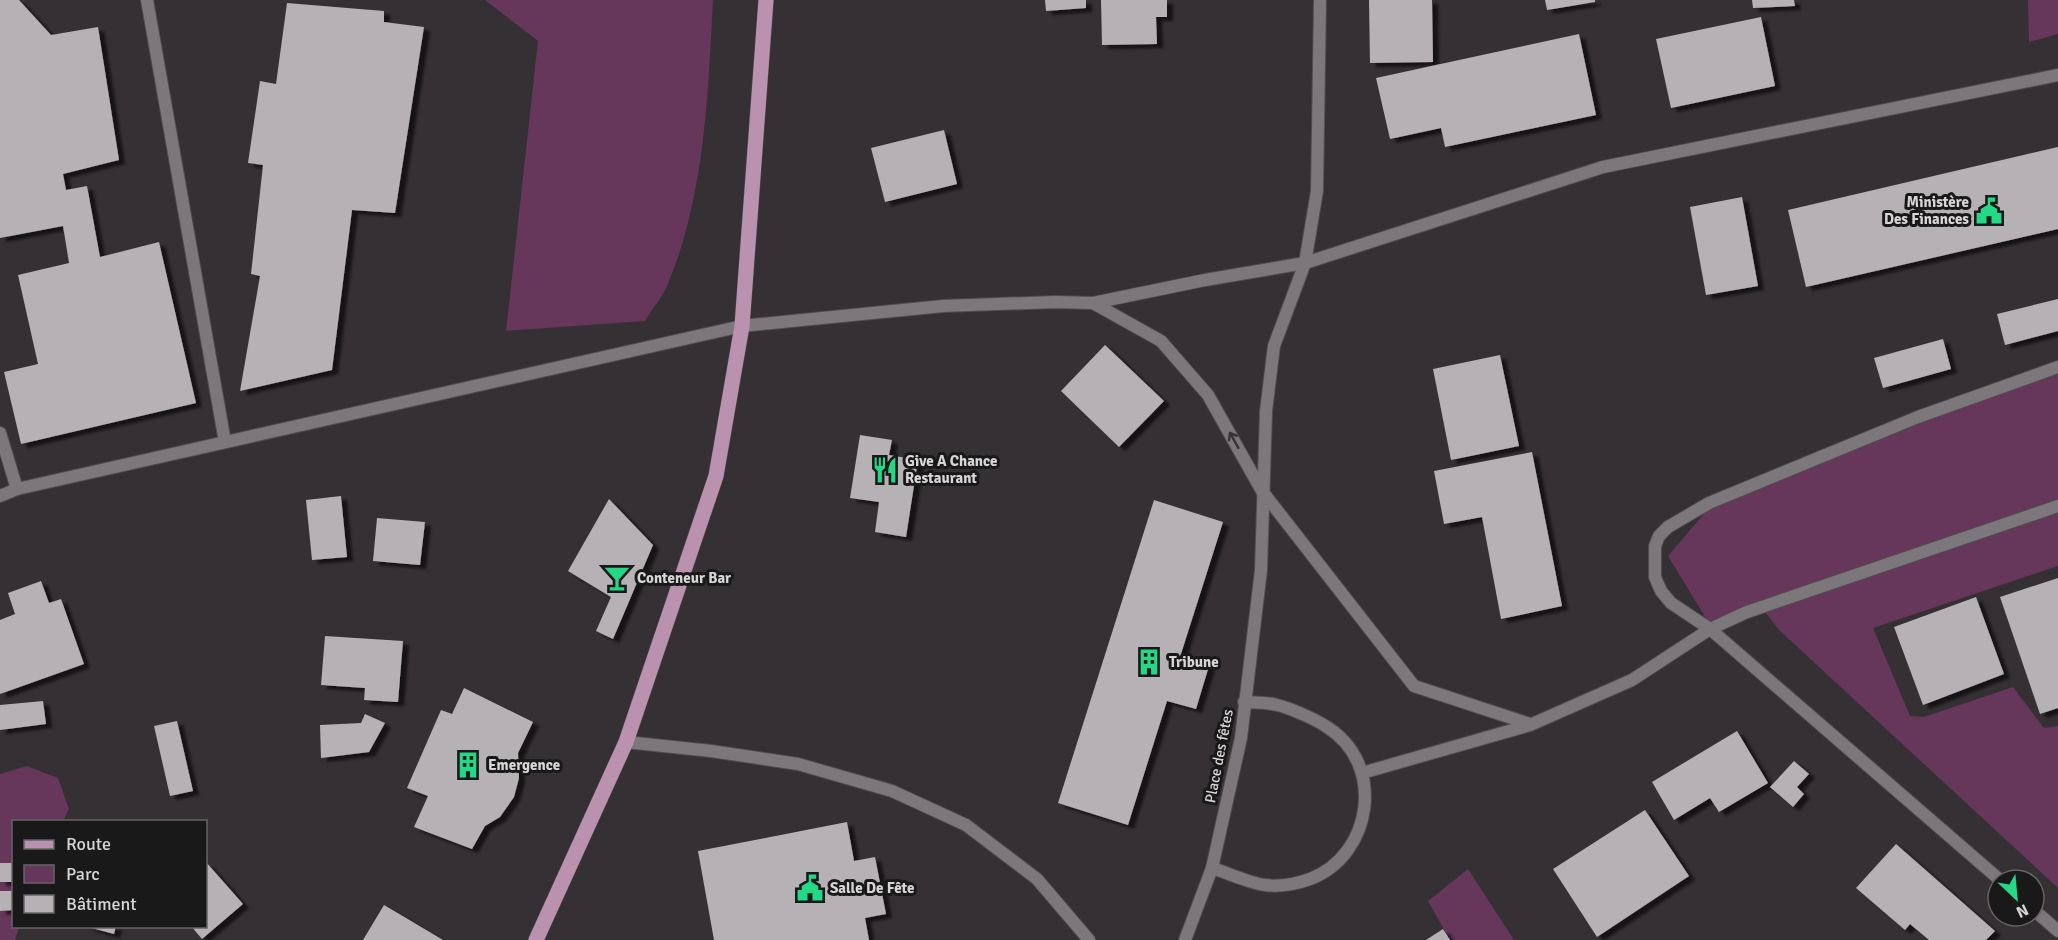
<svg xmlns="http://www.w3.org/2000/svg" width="2058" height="940" viewBox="0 0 2058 940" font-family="Signika,sans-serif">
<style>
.green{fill:#67365b}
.building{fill:#b5b1b4;filter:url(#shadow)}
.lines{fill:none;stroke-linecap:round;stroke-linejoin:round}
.service-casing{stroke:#504d4f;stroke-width:14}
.minor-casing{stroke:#504d4f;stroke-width:14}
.primary-casing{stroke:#504d4f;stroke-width:16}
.service{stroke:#7b777a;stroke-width:12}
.minor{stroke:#7b777a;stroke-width:12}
.primary{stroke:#bb91b0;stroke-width:15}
.oneway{stroke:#373537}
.labels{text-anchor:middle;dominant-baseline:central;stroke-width:6;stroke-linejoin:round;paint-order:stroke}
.poi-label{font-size:15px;font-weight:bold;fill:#d7d5d6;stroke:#1a191a;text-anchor:start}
.street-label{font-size:15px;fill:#d7d5d6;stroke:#1a191a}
</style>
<defs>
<filter id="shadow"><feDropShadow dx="6" dy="4" stdDeviation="1.5" flood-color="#0009"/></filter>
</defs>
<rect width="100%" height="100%" fill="#343033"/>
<g class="green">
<path d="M485 0H713C708 94 705 193 669 281 664 295 653 308 645 321L506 331 538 41Z"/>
<path d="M2028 0H2058V34L2029 42Z"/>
<path d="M2058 372V566L1873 628 1910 716 1924 717 2013 687 2044 728 2058 726V888L1779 630 1759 604 1710 625 1668 556 1708 509 1919 422Z"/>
<path d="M27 766 58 778 69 809 63 821 14 822V926L19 927 15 940H0V774Z"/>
<path d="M1468 869 1514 940H1450L1428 901Z"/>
</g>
<g class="building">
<path d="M0 0H19L51 35 98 27 119 160 63 174 66 190 87 186 100 257 159 242 196 403 21 444 4 372 38 364 18 275 69 263 63 226 0 238Z"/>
<path d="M1045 0H1086V8L1046 11Z"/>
<path d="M1101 0H1167V17H1156L1157 44 1102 45Z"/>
<path d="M1369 0H1432L1433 62 1370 63Z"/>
<path d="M1545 0H1595V2L1547 10Z"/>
<path d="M1752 0H1794L1795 6 1753 8Z"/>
<path d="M287 3 384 11V22L424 27 395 213 352 210 332 370 240 391 260 276 251 274 263 165 248 163 260 81 276 84Z"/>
<path d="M1761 17 1775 86 1671 108 1656 39Z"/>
<path d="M1579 34 1596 115 1445 147 1441 128 1390 139 1376 78Z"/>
<path d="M944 130 957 184 885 202 871 148Z"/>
<path d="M2058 147V229L1806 287 1788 210Z"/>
<path d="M1742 197 1758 286 1706 295 1690 207Z"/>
<path d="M2058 299V331L2005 345 1997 314Z"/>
<path d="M1943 339 1951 369 1883 388 1874 358Z"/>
<path d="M1105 345 1164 401 1119 447 1061 391Z"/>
<path d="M1500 355 1519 446 1451 460 1433 369Z"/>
<path d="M860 435 892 440 889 455 918 460 906 537 875 532 879 502 850 498Z"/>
<path d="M1532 452 1562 606 1501 619 1482 517 1444 524 1434 471Z"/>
<path d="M341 496 347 557 312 560 306 500Z"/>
<path d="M609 499 653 545 613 639 596 631 611 597 568 571Z"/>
<path d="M1154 500 1223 522 1180 657 1209 666 1196 709 1167 701 1128 825 1058 803Z"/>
<path d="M377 518 425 522 420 565 373 561Z"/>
<path d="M2058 578V708L2040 714 2000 597Z"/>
<path d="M41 581 49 603 61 599 84 664 0 694V620L15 614 8 593Z"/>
<path d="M1976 597 2004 674 1923 705 1894 627Z"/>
<path d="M325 636 403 641 398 702 364 700 365 688 321 685Z"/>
<path d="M464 688 533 722 518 753 519 778 514 797 500 817 485 826 472 849 414 827 428 796 407 788 441 710 452 714Z"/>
<path d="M43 701 46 724 0 730V705Z"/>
<path d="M365 714 385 723 369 752 321 758 320 725 361 723Z"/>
<path d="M177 721 193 791 170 796 154 726Z"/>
<path d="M1737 731 1768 783 1719 812 1710 798 1674 820 1652 782Z"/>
<path d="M1794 761 1809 774 1797 787 1804 794 1793 807 1770 787Z"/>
<path d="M1645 810 1689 876 1597 937 1553 869Z"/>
<path d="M847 822 854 861 875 857 886 914 865 918 869 940H714L698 851Z"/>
<path d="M1896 844 1995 931 1986 940H1929L1910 924 1905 930 1856 888Z"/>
<path d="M206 862 243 904 202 939 191 926H206Z"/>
<rect x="0" y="863" width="14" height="19"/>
<path d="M0 891H14V910L0 911Z"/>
<path d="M384 905 443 940H363Z"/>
<path d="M84 926H116L114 934Z"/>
<path d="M1443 929 1450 940H1426Z"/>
</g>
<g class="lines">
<g class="service-casing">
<g id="service">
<path d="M147 0 225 442"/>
<path d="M0 433 17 489"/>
</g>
</g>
<g class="minor-casing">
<g id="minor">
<path d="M1093 303 1161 341 1208 395 1262 491 1414 686 1530 724"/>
<path d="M0 496 17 489 742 326 943 306 1055 302 1093 303 1205 280 1305 263 1603 167 2058 75"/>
<path d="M626 742 711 751 798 764 892 791 966 825 1037 879 1089 940"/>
<path d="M1362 773 1530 725 1632 680 1710 629 1747 612 2058 506"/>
<path d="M1212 868C1228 873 1249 883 1265 885 1280 887 1296 884 1310 879 1373 855 1386 764 1327 727 1315 719 1290 708 1277 705 1267 702 1255 703 1244 702"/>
<path d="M2000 880 1710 629 1671 603 1661 591 1655 577V546L1659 536 1668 527 1709 503 1918 417 2058 367"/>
<path d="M2034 910 2058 931"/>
<path d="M1185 940 1212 868 1241 738 1261 570 1266 411 1274 346 1305 263 1317 191 1320 0"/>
</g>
</g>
<g class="primary-casing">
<path id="primary" d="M536 940 626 742 716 476 742 326 766 0"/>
</g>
<use href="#service" class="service"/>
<use href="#minor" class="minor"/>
<use href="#primary" class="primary"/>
</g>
<defs><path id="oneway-shaft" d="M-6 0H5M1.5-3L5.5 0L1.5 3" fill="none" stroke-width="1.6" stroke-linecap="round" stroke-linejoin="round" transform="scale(1.5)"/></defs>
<use class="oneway" href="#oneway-shaft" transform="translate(1234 440) rotate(-119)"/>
<defs>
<g id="civic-bare" transform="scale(2.07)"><path d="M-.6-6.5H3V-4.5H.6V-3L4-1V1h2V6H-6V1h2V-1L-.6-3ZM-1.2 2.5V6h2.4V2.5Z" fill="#25d886" stroke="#1a191a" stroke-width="2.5" paint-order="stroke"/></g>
<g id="restaurant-bare" transform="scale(2.07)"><path d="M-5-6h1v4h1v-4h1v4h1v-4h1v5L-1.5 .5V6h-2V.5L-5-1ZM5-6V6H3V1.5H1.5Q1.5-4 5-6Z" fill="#25d886" stroke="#1a191a" stroke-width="2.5" paint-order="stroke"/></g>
<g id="bar-bare" transform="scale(2.07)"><path d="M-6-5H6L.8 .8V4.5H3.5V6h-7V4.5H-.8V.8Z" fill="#25d886" stroke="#1a191a" stroke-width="2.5" paint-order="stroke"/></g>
<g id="building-bare" transform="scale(2.07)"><path d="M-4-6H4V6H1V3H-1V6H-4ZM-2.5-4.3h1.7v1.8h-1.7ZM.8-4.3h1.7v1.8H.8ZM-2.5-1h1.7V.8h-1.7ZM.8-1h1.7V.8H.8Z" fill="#25d886" stroke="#1a191a" stroke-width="2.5" paint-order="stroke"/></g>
</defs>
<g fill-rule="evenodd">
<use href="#civic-bare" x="1989" y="211"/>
<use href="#restaurant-bare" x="885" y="470"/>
<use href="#bar-bare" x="617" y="578"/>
<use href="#building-bare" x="1149" y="662"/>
<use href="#building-bare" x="468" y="765"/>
<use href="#civic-bare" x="810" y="888"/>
</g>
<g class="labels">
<g class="poi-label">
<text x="1969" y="202" text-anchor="end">Ministère<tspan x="1969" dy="17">Des Finances</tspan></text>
<text x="905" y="461">Give A Chance<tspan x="905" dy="17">Restaurant</tspan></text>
<text x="637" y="578">Conteneur Bar</text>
<text x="1169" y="662">Tribune</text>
<text x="488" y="765">Emergence</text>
<text x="830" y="888">Salle De Fête</text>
</g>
<g class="street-label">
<text transform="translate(1219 756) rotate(-79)">Place des fêtes</text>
</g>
</g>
<rect x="12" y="820" width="195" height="108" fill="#1a191a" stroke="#666465" stroke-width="1.5"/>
<rect x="24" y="840" width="30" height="9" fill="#bb91b0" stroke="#666465" stroke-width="1.5"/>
<text x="66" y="850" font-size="18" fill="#d7d5d6">Route</text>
<rect x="24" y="865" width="30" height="18" fill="#67365b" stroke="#666465" stroke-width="1.5"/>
<text x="66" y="880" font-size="18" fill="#d7d5d6">Parc</text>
<rect x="24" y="895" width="30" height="18" fill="#b5b1b4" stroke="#666465" stroke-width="1.5"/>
<text x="66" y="910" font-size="18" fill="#d7d5d6">Bâtiment</text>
<g transform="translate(2016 898) rotate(154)"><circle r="28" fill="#1a191a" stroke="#666465" stroke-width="1.5"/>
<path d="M0-4.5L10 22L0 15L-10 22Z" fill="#25d886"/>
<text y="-9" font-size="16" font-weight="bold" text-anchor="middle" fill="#d7d5d6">N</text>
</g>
</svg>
